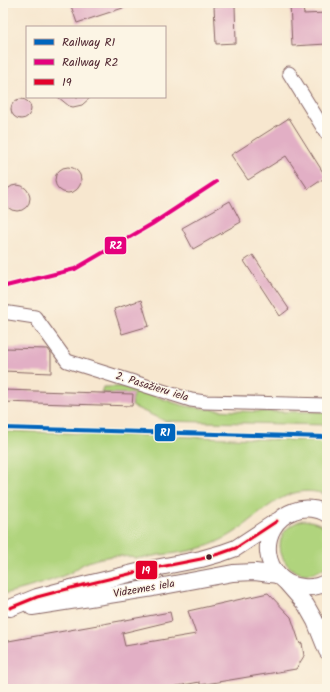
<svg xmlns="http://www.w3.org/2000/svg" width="330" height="692" viewBox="0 0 330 692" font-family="Kalam,sans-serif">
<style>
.green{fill:#b0d47d;stroke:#7d7a54}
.building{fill:#e2afc5}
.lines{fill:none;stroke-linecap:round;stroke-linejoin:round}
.minor-casing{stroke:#876564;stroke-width:15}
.tertiary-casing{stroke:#876564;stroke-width:18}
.minor{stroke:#fff;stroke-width:13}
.tertiary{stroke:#fff;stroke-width:16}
.bus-1-casing{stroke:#fcf5e5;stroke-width:6}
.bus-1{stroke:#e4002b;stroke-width:3}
.rail-1-casing{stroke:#fcf5e5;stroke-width:7}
.rail-2-casing{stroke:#fcf5e5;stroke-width:7}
.rail-1{stroke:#0065bd;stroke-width:4}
.rail-2{stroke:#e5007d;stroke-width:4}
.bus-dot{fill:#4a1f2b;stroke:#fcf5e5;stroke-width:1.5}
.labels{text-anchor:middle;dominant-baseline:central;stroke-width:3;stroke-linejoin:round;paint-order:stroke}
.street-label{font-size:11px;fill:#4a1f2b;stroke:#fcf5e5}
.line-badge{stroke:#fcf5e5;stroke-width:1.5}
.badge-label{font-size:11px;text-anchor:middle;font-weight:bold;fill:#fff}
</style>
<rect width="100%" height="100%" fill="#fcf5e5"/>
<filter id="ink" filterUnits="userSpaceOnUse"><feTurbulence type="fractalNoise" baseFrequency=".025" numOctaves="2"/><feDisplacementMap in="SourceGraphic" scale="8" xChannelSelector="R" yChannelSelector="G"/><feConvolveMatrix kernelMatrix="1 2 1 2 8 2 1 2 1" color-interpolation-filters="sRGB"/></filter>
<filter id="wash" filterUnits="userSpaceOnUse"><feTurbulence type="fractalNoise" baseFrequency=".012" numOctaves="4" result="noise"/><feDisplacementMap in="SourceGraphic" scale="16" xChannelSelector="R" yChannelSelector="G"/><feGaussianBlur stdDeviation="0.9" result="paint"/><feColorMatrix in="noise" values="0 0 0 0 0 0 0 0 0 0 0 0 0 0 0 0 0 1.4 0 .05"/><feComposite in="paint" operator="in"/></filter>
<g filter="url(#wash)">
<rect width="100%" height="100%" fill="#f7e7cf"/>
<g class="green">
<path d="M103 387C112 387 122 386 130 388 149 392 167 402 186 406 232 414 280 411 327 412V425L165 421 132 406 133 394 101 393Z"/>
<path d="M3 431 327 441V495C281 478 257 524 221 540 202 550 181 553 159 555 153 556 145 558 138 558 132 558 126 556 120 556 112 555 96 559 88 562 81 564 76 570 70 573 49 582 25 589 3 594Z"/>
<path d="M303 520C313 521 320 523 327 529V565C292 597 255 534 303 520Z"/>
</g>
<g id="blocks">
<g class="building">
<path d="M70 3H132V5L77 23Z"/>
<path d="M290 3H302L304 14 327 13V44L292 46Z"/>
<path d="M235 5 236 43 216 44 214 6Z"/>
<path d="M58 97H91L82 105 73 107 69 106Z"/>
<circle cx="21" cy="109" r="10"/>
<path d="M289 118 326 177 308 189 286 156 248 180 231 155Z"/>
<circle cx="68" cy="180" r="13"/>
<circle cx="17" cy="198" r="13"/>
<path d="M230 201 241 222 193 249 182 228Z"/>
<path d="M253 255 289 309 280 316 244 261Z"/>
<path d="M141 300 149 326 122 334 114 309Z"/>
<path d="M3 348 48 349 51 353V373L3 371Z"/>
<path d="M3 390 133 394 132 406 3 402Z"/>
<path d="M268 593 291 617 300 644 302 643 304 656 296 669 200 685V682L160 689H3V642L170 612 172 621 122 633 125 646 196 634 188 611Z"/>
</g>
</g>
</g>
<g filter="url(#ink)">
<use href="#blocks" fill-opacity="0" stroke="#876564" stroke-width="1"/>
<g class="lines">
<g class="minor-casing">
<g id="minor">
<path d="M289 73 327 134"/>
<path d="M3 312 35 317 67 361 191 400 205 402 327 405"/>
</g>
</g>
<g class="tertiary-casing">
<g id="tertiary">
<path d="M327 514C318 508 304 507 294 511 255 525 261 583 303 587 312 588 320 586 327 582"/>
<path d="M285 581 306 605 315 621 327 651"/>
<path d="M32 607 153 588 233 573 255 572 278 575"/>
<path d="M10 608 37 597 71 588 150 569 201 559 222 553 236 548 277 521"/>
</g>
</g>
<use href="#minor" class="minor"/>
<use href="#tertiary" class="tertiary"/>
<g class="bus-1-casing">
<path id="bus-1" d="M10 608 37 597 71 588 150 569 201 559 222 553 236 548 277 521"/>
</g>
<use href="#bus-1" class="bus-1"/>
<g class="rail-1-casing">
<path id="rail-1" d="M3 428 327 437"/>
</g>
<g class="rail-2-casing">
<path id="rail-2" d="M6 286 75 269 152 224 216 182"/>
</g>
<use href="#rail-1" class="rail-1"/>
<use href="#rail-2" class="rail-2"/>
</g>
</g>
<circle class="bus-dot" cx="209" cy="557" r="3.5"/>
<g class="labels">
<g class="street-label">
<text transform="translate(152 387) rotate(17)">2. Pasažieru iela</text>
<text transform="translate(144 589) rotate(-10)">Vidzemes iela</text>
</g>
</g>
<g class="line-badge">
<rect x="104" y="236" width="23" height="19" rx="4" fill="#e5007d"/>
<rect x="154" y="423" width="22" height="19" rx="4" fill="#0065bd"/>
<rect x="135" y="560" width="23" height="20" rx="4" fill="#e4002b"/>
</g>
<g class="badge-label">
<text x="116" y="249">R2</text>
<text x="165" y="436">R1</text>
<text x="146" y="574">19</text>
</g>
<rect width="330" height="692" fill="none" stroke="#fcf5e5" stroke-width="16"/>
<rect x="26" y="26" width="140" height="72" fill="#fcf5e5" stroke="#b59f9b"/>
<rect x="34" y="39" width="20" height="6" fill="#0065bd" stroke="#b59f9b"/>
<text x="62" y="46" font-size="12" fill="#4a1f2b">Railway R1</text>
<rect x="34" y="59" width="20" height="6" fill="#e5007d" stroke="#b59f9b"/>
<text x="62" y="66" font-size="12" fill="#4a1f2b">Railway R2</text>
<rect x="34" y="79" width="20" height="6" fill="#e4002b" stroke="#b59f9b"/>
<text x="62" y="86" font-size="12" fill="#4a1f2b">19</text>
</svg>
